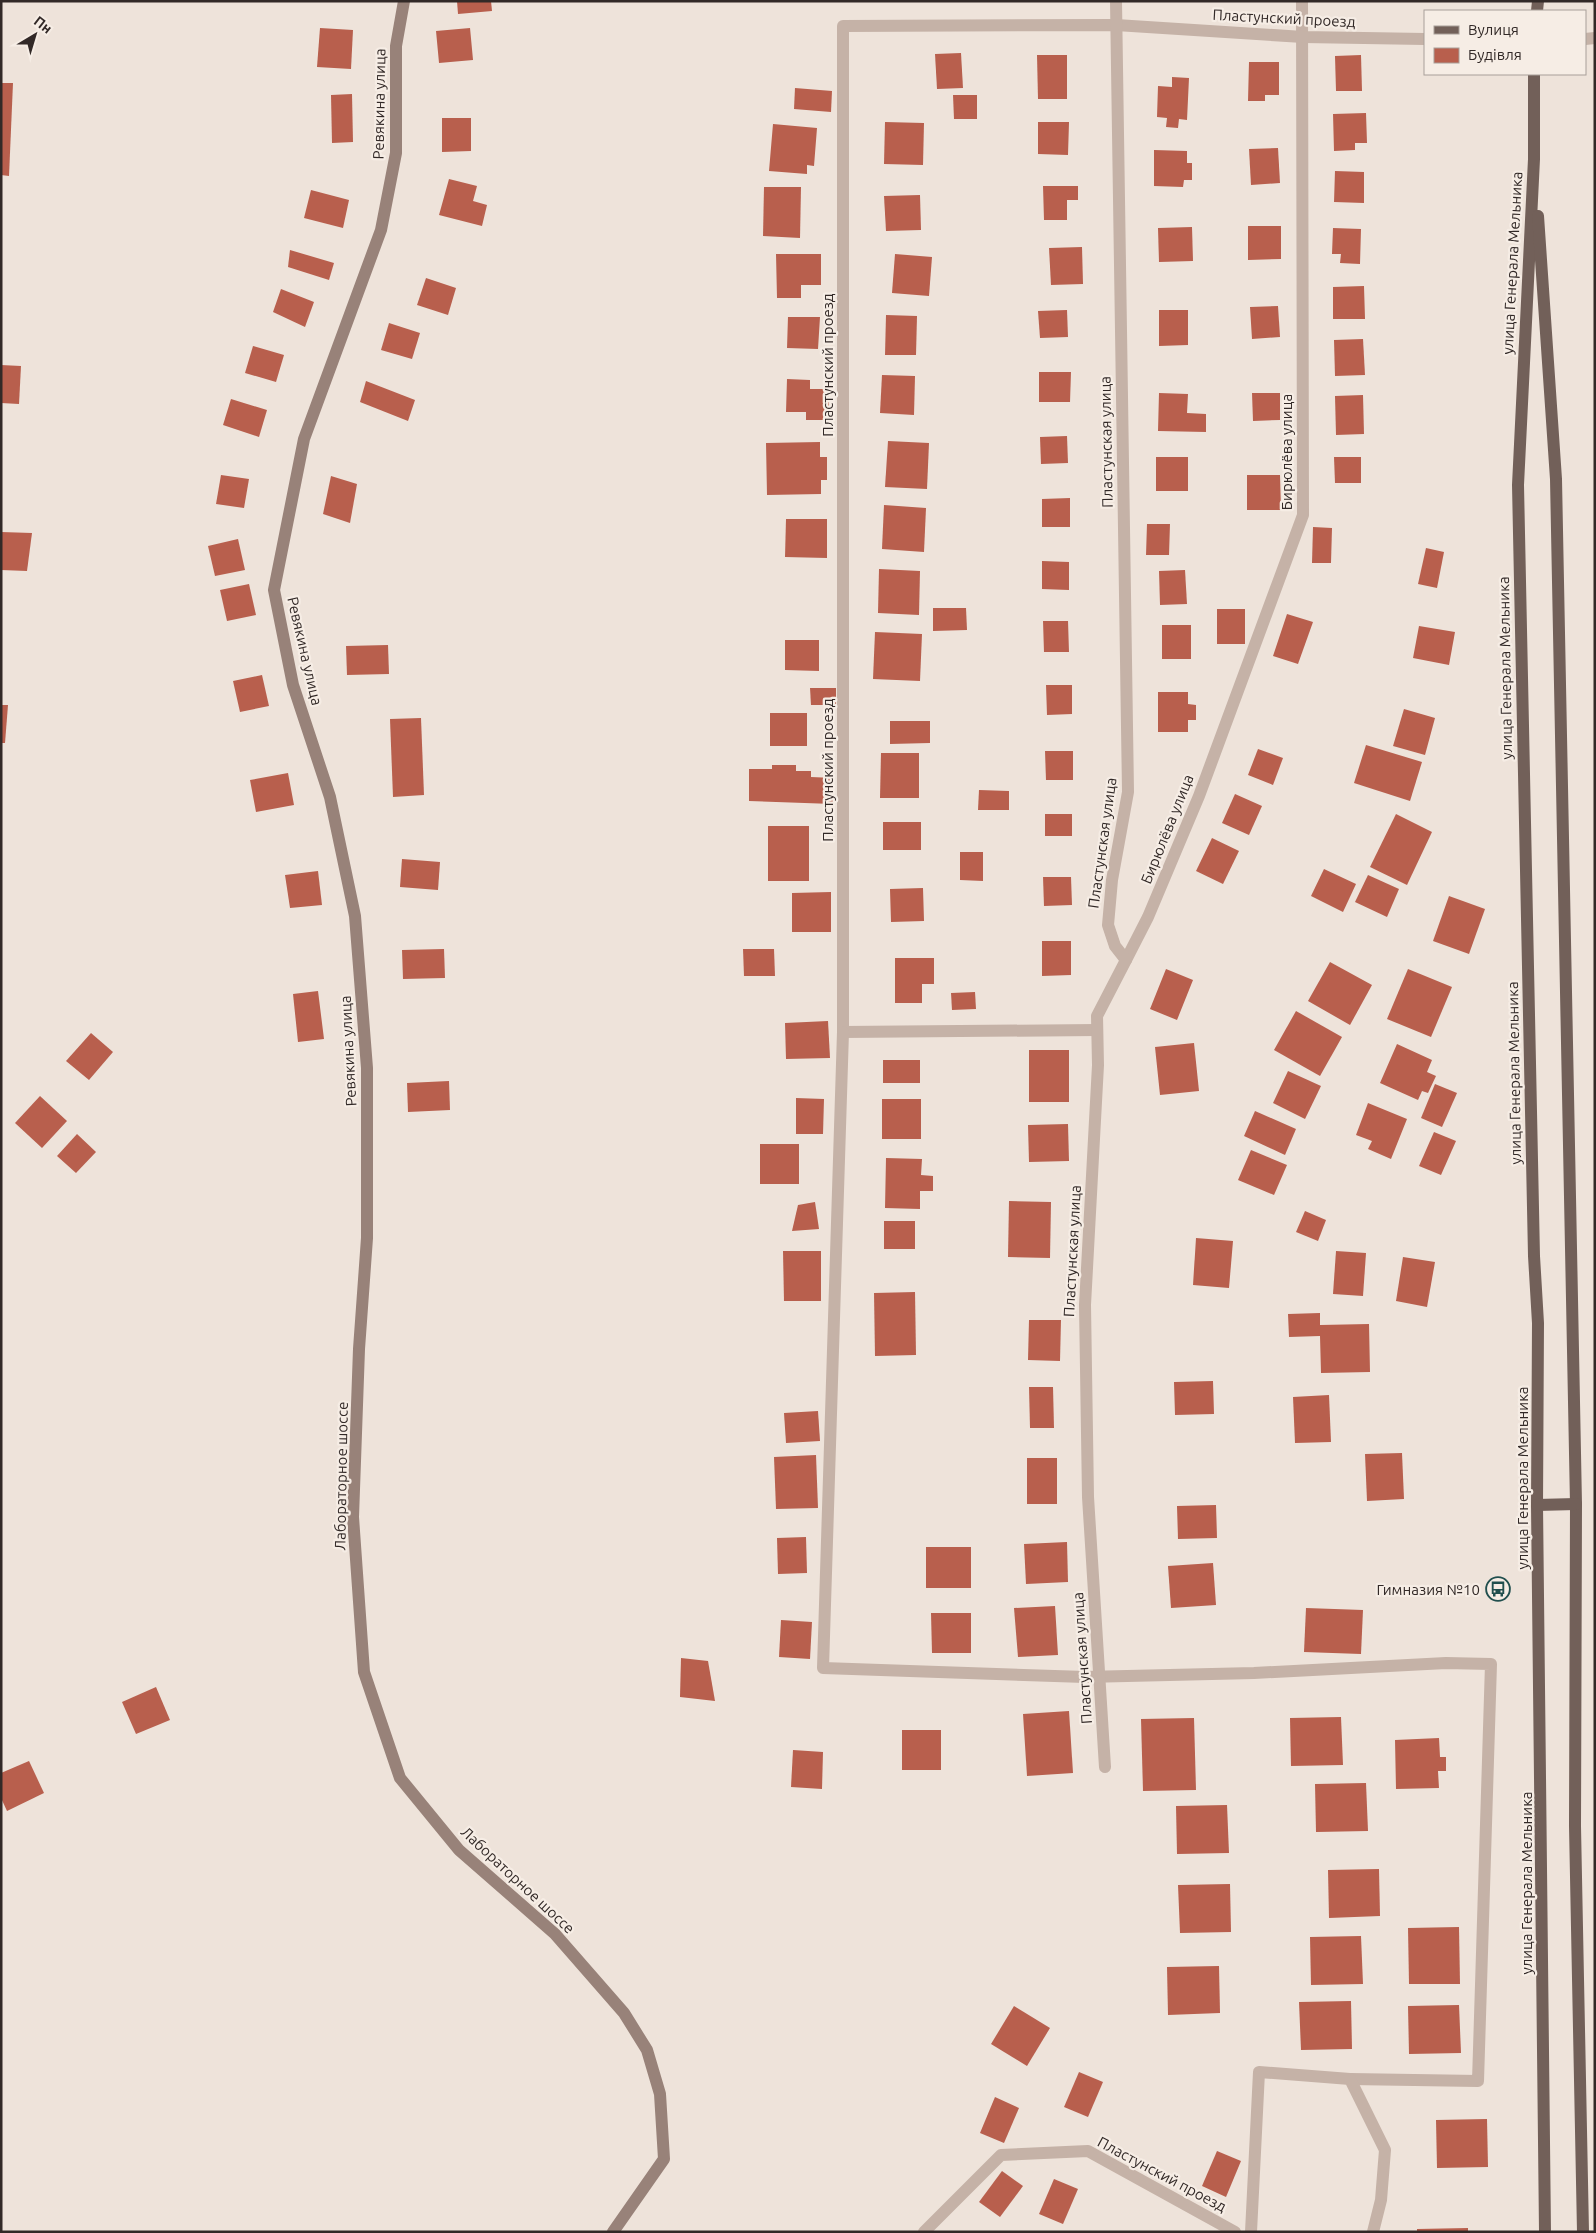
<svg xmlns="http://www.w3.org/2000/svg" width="1596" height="2233" viewBox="0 0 1596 2233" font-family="Ubuntu,sans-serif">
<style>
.building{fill:#b85f4d}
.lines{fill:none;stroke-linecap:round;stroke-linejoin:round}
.minor{stroke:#c5b2a7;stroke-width:12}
.secondary{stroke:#988279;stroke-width:12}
.primary{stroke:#726059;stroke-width:12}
.labels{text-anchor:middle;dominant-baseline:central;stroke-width:4.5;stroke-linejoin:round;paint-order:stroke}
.street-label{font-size:15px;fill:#322927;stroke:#f6ede5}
.poi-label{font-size:15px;fill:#322927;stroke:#f6ede5;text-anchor:end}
</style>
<rect width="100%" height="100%" fill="#eee3da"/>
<g class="building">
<path d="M457 1H491L492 11 458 14Z"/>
<path d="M320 28 353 30 351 69 317 67Z"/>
<path d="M470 28 473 60 439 63 436 31Z"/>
<path d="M961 53 963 88 937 89 935 54Z"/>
<path d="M1037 55H1067V99H1038Z"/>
<path d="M1361 55 1362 91H1336L1335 56Z"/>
<path d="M1249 62H1279V95H1265V101H1248Z"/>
<path d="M1172 77 1189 78 1187 120 1179 119 1178 128 1166 127 1167 118 1157 117 1158 86 1172 87Z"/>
<path d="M1 83H13L9 176 1 175Z"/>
<path d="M795 88 832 91 831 112 794 109Z"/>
<path d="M352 94 353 142 332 143 331 95Z"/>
<path d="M953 95H977V119H954Z"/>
<path d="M1366 113 1367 143H1355V150L1334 151 1333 114Z"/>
<path d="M442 118H471V151L442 152Z"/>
<path d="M885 122 924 123 923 165 884 164Z"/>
<path d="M1038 122H1069L1068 155 1038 154Z"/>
<path d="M773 124 817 128 814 166 807 165V174L769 171Z"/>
<path d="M1278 148 1280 183 1251 185 1249 149Z"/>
<path d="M1154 150 1187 151V163H1192V180H1184L1183 187 1154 186Z"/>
<path d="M1335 171 1364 172V203L1334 202Z"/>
<path d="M449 179 477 186 473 201 487 205 482 226 439 215Z"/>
<path d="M1043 186H1078V200H1067V220H1044Z"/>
<path d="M764 187H801L800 238 763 236Z"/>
<path d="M311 190 349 200 343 228 304 218Z"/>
<path d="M920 195 921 230 886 231 884 196Z"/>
<path d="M1248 226H1281V259L1248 260Z"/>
<path d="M1192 227 1193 261 1159 262 1158 228Z"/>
<path d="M1333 228 1361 229 1360 264 1340 263 1341 254H1332Z"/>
<path d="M1082 247 1083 284 1051 285 1049 248Z"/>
<path d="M290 250 334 263 329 280 288 267Z"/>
<path d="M776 254H821V285H801V298H777Z"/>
<path d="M895 254 932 257 929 296 892 293Z"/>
<path d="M426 278 456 288 448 315 417 305Z"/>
<path d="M1364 286 1365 319H1333V287Z"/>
<path d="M281 289 314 302 305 327 273 312Z"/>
<path d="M1278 306 1280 337 1252 339 1250 307Z"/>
<path d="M1067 310 1068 337 1040 338 1038 311Z"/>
<path d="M1159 310H1188V345L1159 346Z"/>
<path d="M886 315 917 316 916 355H885Z"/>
<path d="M788 317H820L818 349 787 348Z"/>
<path d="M389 323 420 333 412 359 381 350Z"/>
<path d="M1363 339 1365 375 1335 376 1334 340Z"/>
<path d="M253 346 284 355 276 382 245 373Z"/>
<path d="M1 365 21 366 19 404 1 403Z"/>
<path d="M1039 372H1071L1070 402H1039Z"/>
<path d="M882 375 915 376 914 415 880 413Z"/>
<path d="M787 379 810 380V389H829V420H806V412H786Z"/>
<path d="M366 381 415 400 408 421 360 402Z"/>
<path d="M1159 393 1188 394 1187 413 1206 414V432L1158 431Z"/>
<path d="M1252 393H1280V420L1253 421Z"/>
<path d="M1363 395 1364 434 1336 435 1335 396Z"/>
<path d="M231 399 267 410 259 437 223 425Z"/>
<path d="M1067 436 1068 463 1041 464 1040 437Z"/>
<path d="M888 441 929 443 927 489 885 487Z"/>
<path d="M820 442V457H827V480H821V494L767 495 766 443Z"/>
<rect x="1156" y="457" width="32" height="34"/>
<path d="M1334 457H1361V483H1335Z"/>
<path d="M221 475 249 479 244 508 216 504Z"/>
<path d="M1247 475H1280L1281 510H1247Z"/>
<path d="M331 476 357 484 350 523 323 514Z"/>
<path d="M1070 498V527H1042V499Z"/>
<path d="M884 505 926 508 924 552 882 549Z"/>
<path d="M786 519H827V558L785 557Z"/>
<path d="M1147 524H1170L1169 555H1146Z"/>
<path d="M1313 527 1332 528 1331 563H1312Z"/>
<path d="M1 532 32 533 27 571 1 570Z"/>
<path d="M238 539 245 570 215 576 208 546Z"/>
<path d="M1426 548 1444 552 1437 588 1418 584Z"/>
<path d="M1042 561 1069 562V590L1042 589Z"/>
<path d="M879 569 920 571 919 615 878 613Z"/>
<path d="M1185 570 1187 604 1160 605 1159 571Z"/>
<path d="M249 584 256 615 227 621 220 590Z"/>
<path d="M933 608H966L967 630 933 631Z"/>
<rect x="1217" y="609" width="28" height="35"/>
<path d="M1287 614 1313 622 1298 664 1273 656Z"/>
<path d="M1043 621H1068L1069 652H1044Z"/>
<rect x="1162" y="625" width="29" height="34"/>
<path d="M1419 626 1455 632 1449 665 1413 658Z"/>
<path d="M875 632 922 634 920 681 873 679Z"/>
<path d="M785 640H819V671L785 670Z"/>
<path d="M388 645 389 674 347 675 346 646Z"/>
<path d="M262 675 269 706 240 712 233 681Z"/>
<path d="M1046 685H1072V714L1047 715Z"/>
<path d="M810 688H836V705H811Z"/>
<path d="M1158 692H1188V704L1196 705V720H1188V732H1158Z"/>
<path d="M1 705H8L5 743H1Z"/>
<path d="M1404 709 1435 718 1425 755 1393 746Z"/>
<rect x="770" y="713" width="37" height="33"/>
<path d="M421 718 424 795 393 797 390 719Z"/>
<path d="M890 721H930V743L890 744Z"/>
<path d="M1366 745 1422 762 1410 801 1354 783Z"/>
<path d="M1258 749 1283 758 1273 785 1248 775Z"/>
<path d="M1045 751H1073V780H1046Z"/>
<path d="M881 753H919V798H880Z"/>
<path d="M772 765H796V771H811V777L834 778 833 804 749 801V769H772Z"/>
<path d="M288 773 294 805 256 812 250 780Z"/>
<path d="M979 790 1009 791V810H978Z"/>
<path d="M1235 794 1262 806 1249 835 1222 823Z"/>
<rect x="1045" y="814" width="27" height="22"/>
<path d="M1396 814 1432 832 1407 885 1370 867Z"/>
<rect x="883" y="822" width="38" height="28"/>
<rect x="768" y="826" width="41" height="55"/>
<path d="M1212 838 1239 851 1223 884 1196 871Z"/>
<path d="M960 852H983V881L960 880Z"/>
<path d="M402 859 440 862 438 890 400 887Z"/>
<path d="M1324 869 1356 884 1343 912 1311 896Z"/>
<path d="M318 871 322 905 290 908 285 875Z"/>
<path d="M1368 875 1399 889 1387 917 1355 902Z"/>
<path d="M1043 877H1071L1072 905 1044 906Z"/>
<path d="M923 888 924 921 891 922 890 889Z"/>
<path d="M831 892V932H792V893Z"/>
<path d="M1449 896 1485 909 1469 954 1433 941Z"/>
<path d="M1042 941H1071V975L1042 976Z"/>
<path d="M444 949 445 978 403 979 402 950Z"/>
<path d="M743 949H774L775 976H744Z"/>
<path d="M895 958H934V984H922V1003H895Z"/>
<path d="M1330 962 1372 985 1350 1025 1308 1001Z"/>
<path d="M1166 969 1193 980 1177 1020 1150 1009Z"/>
<path d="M1408 969 1452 987 1431 1037 1387 1019Z"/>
<path d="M318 991 324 1039 298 1042 293 994Z"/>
<path d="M975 992 976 1009 952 1010 951 993Z"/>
<path d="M1296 1011 1342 1037 1320 1076 1274 1050Z"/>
<path d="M828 1021 830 1058 786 1059 785 1023Z"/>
<path d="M91 1033 113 1052 89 1080 66 1061Z"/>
<path d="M1194 1043 1199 1091 1160 1095 1155 1047Z"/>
<path d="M1397 1044 1432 1060 1427 1072 1436 1076 1428 1093 1422 1091 1418 1100 1380 1083Z"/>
<rect x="1029" y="1050" width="40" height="52"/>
<rect x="883" y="1060" width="37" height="23"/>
<path d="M1288 1071 1321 1086 1305 1119 1273 1103Z"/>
<path d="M449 1081 450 1110 408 1112 407 1083Z"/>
<path d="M1435 1084 1457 1093 1442 1127 1421 1118Z"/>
<path d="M40 1096 67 1121 42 1148 15 1123Z"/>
<path d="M796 1098 824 1099 823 1134H796Z"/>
<rect x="882" y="1099" width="39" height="40"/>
<path d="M1368 1103 1407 1119 1391 1159 1368 1149 1372 1141 1356 1135Z"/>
<path d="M1255 1111 1296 1129 1285 1155 1244 1136Z"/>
<path d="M1068 1124 1069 1161 1029 1162 1028 1125Z"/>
<path d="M1434 1132 1456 1141 1441 1175 1419 1166Z"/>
<path d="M77 1134 96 1152 76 1173 57 1156Z"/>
<rect x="760" y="1144" width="39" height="40"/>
<path d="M1251 1150 1287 1165 1274 1195 1238 1180Z"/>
<path d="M886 1158 922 1159 921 1175 933 1176V1191H920V1209L885 1208Z"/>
<path d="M1009 1201 1051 1202 1050 1258 1008 1257Z"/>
<path d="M815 1202 819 1229 792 1231 798 1205Z"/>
<path d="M1305 1211 1326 1220 1318 1241 1296 1232Z"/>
<rect x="884" y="1221" width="31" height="28"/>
<path d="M1196 1238 1233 1241 1229 1288 1193 1285Z"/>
<path d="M783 1251H821V1301H784Z"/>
<path d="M1336 1251 1366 1253 1363 1296 1333 1294Z"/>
<path d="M1403 1257 1435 1262 1427 1307 1396 1301Z"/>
<path d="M915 1292 916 1355 875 1356 874 1293Z"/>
<path d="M1320 1313V1325L1369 1324 1370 1372 1321 1373 1320 1336 1289 1337 1288 1314Z"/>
<path d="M1029 1320H1061L1060 1361 1028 1360Z"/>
<path d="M1213 1381 1214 1414 1175 1415 1174 1382Z"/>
<path d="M1029 1387H1053L1054 1428H1030Z"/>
<path d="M1329 1395 1331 1442 1295 1443 1293 1397Z"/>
<path d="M818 1411 820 1441 786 1443 784 1413Z"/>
<path d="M1402 1453 1404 1499 1367 1501 1365 1454Z"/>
<path d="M816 1455 818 1508 776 1509 774 1457Z"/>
<rect x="1027" y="1458" width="30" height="46"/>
<path d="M1216 1505 1217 1538 1178 1539 1177 1506Z"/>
<path d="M806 1537 807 1573 778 1574 777 1538Z"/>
<path d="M1067 1542 1068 1582 1026 1584 1024 1544Z"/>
<rect x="926" y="1547" width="45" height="41"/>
<path d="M1213 1563 1216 1605 1171 1608 1168 1566Z"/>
<path d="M1055 1606 1058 1655 1018 1657 1014 1608Z"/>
<path d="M1306 1608 1363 1610 1361 1654 1304 1652Z"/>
<path d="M931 1613H971V1653H932Z"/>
<path d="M781 1620 812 1622 810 1659 779 1657Z"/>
<path d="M681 1658 708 1661 715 1701 680 1697Z"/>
<path d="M156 1687 170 1720 136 1734 122 1702Z"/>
<path d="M1069 1711 1073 1773 1027 1776 1023 1714Z"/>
<path d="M1341 1717 1343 1765 1291 1766 1290 1718Z"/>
<path d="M1194 1718 1196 1790 1143 1791 1141 1719Z"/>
<rect x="902" y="1730" width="39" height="40"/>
<path d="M1439 1738 1440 1757H1446V1771H1438L1439 1788 1396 1789 1395 1740Z"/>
<path d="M793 1750 823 1752 822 1789 791 1787Z"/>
<path d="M29 1761 44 1793 7 1811 1 1798V1773Z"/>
<path d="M1366 1783 1368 1831 1316 1832 1315 1784Z"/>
<path d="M1227 1805 1229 1853 1177 1854 1176 1806Z"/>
<path d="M1379 1869 1380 1916 1329 1918 1328 1870Z"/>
<path d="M1230 1884 1231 1932 1180 1933 1178 1885Z"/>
<path d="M1459 1927 1460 1984H1409L1408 1928Z"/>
<path d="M1361 1936 1363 1984 1311 1985 1310 1937Z"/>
<path d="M1219 1966 1220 2013 1168 2015 1167 1967Z"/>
<path d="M1351 2001 1352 2049 1301 2050 1299 2002Z"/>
<path d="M1459 2005 1461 2053 1409 2054 1408 2006Z"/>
<path d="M1014 2006 1050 2028 1027 2066 991 2044Z"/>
<path d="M1079 2072 1103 2082 1088 2117 1064 2107Z"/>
<path d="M995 2097 1019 2108 1004 2143 980 2133Z"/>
<path d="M1487 2119 1488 2167 1437 2168 1436 2120Z"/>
<path d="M1217 2151 1241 2161 1226 2197 1202 2186Z"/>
<path d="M1002 2171 1023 2186 1000 2217 979 2202Z"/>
<path d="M1054 2179 1078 2189 1063 2224 1039 2214Z"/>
<path d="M1468 2228V2232H1417V2229Z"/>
</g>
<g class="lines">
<g class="minor">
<path d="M1585 39 1595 38"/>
<path d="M1126 960 1148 917 1199 796 1303 515 1302 1"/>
<path d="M1097 1030 843 1032V26L1116 25 1303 37 1425 39"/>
<path d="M843 1032 823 1668 1085 1677 1254 1673 1446 1663 1491 1664 1478 2081 1350 2079"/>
<path d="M1105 1767 1088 1497 1085 1305 1098 1065 1097 1016 1126 960 1115 946 1108 925 1112 880 1128 792 1116 1"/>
<path d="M924 2232 1001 2155 1088 2151 1235 2232"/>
<path d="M1251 2232 1259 2072 1350 2079 1385 2150 1381 2200 1373 2232"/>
</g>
<path class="secondary" d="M404 1 396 46V153L381 230 304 439 274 590 293 685 330 797 355 916 367 1068V1238L359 1349 353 1517 364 1672 400 1778 459 1850 555 1934 624 2013 647 2050 660 2094 664 2159 613 2232"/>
<g class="primary">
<path d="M1537 11 1538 1"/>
<path d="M1534 74V159L1518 485 1534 1256 1538 1323 1537 1505 1545 2232"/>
<path d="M1538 216 1556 479 1576 1504 1575 1826 1583 2232"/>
<path d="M1537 1505 1576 1504"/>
</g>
</g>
<defs>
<g id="bus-ring" transform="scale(1.25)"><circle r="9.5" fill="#f6ede5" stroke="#214f4e" stroke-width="1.5"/><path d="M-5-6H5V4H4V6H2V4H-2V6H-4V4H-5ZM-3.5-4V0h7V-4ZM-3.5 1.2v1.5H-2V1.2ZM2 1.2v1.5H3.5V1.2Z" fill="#214f4e"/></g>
</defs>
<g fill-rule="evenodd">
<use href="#bus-ring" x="1498" y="1589"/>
</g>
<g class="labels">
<g class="street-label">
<text transform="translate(1284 18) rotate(3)">Пластунский проезд</text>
<text transform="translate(379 104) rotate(-89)">Ревякина улица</text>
<text transform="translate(1512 263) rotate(-87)">улица Генерала Мельника</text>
<text transform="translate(827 365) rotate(-90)">Пластунский проезд</text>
<text transform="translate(1106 442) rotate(-91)">Пластунская улица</text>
<text transform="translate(1286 452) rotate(-90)">Бирюлёва улица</text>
<text transform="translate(305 651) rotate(77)">Ревякина улица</text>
<text transform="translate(1505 668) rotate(-91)">улица Генерала Мельника</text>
<text transform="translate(827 770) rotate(-90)">Пластунский проезд</text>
<text transform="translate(1167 829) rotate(-68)">Бирюлёва улица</text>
<text transform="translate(1102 843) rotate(-82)">Пластунская улица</text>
<text transform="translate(348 1051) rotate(-93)">Ревякина улица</text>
<text transform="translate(1514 1073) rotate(-91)">улица Генерала Мельника</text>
<text transform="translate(1072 1251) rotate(-87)">Пластунская улица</text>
<text transform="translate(341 1476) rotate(-89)">Лабораторное шоссе</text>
<text transform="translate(1522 1478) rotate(-90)">улица Генерала Мельника</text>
<text transform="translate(1082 1658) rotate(-94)">Пластунская улица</text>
<text transform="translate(518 1880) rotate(43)">Лабораторное шоссе</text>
<text transform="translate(1526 1883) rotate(-90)">улица Генерала Мельника</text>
<text transform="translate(1162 2174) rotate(28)">Пластунский проезд</text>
</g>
<g class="poi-label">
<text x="1480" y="1589">Гимназия №10</text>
</g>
</g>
<rect width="1596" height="2233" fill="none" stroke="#322927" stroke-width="5"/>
<rect x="1424" y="10" width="162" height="65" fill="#f6ede5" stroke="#a89f99"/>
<rect x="1434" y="26" width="25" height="8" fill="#726059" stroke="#a89f99"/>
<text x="1468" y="35" font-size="15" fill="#322927">Вулиця</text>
<rect x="1434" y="48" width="25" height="15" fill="#b85f4d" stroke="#a89f99"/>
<text x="1468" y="60" font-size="15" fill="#322927">Будівля</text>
<g transform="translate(35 35) rotate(38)" stroke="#f6ede5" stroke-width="4" paint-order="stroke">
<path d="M0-4L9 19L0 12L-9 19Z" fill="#322927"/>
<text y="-8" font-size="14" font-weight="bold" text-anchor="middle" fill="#322927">Пн</text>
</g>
</svg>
